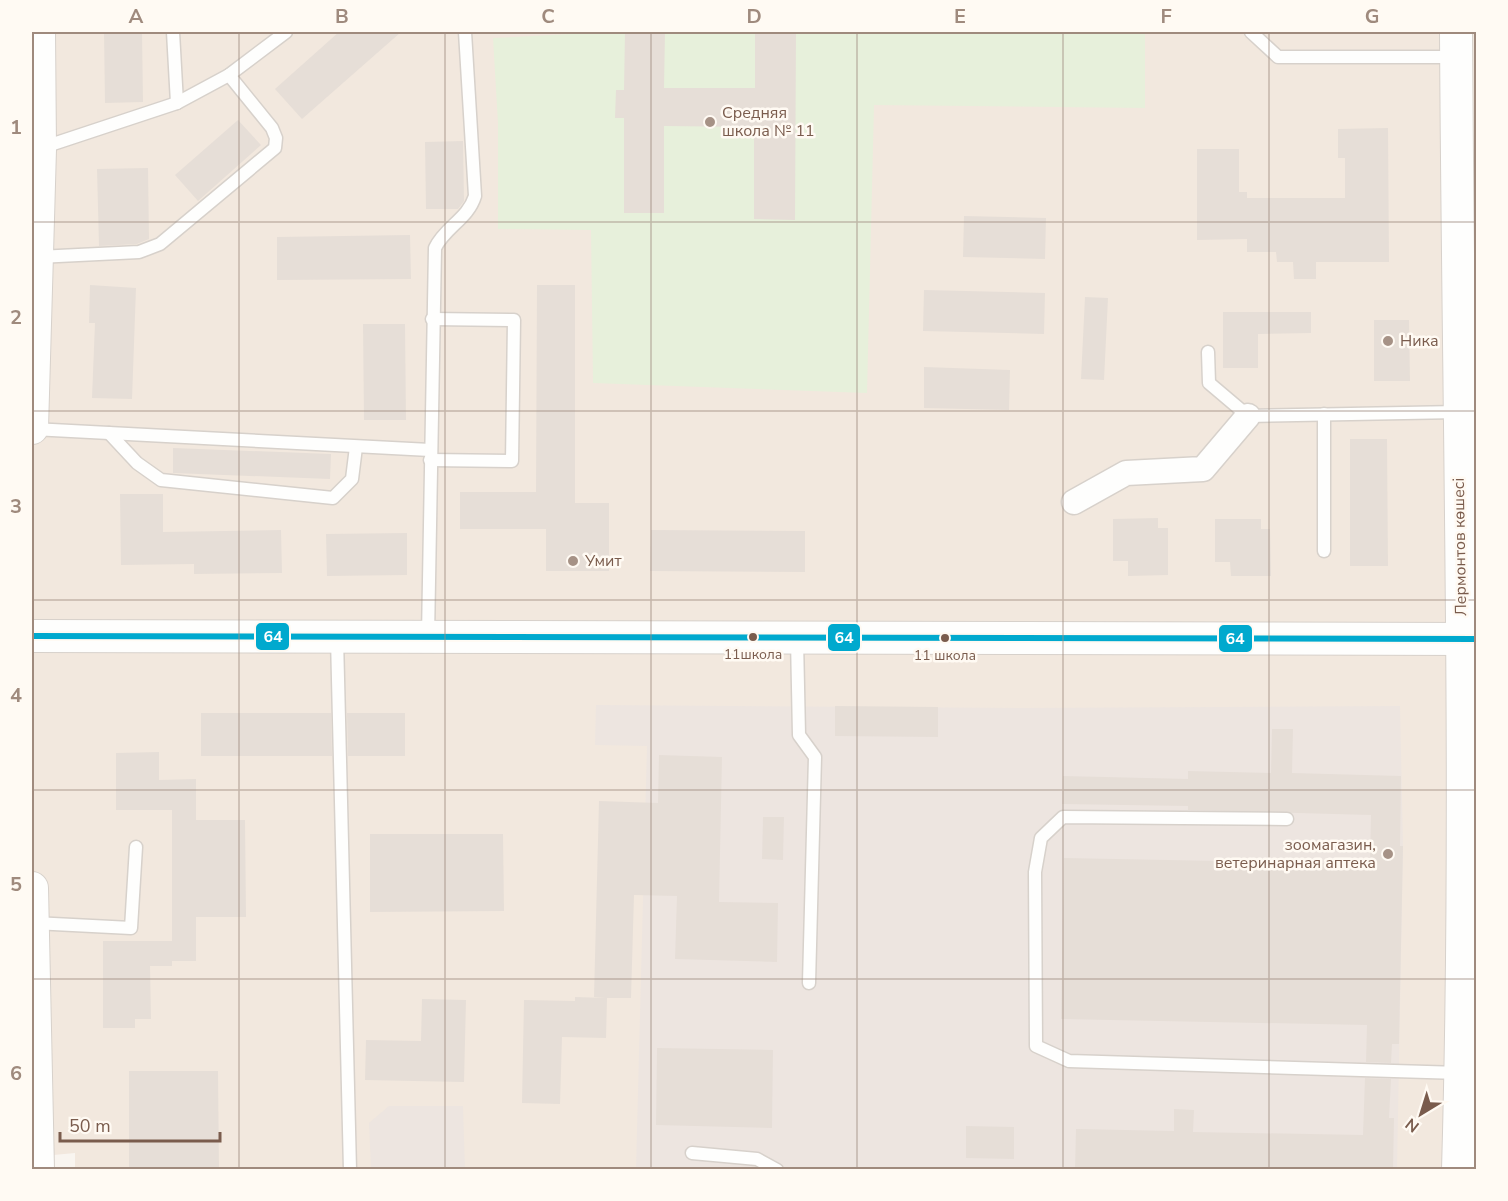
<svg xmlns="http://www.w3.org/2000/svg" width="1508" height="1201" viewBox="0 0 1508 1201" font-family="'Nunito Sans',sans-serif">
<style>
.residential{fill:#f2e8de}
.industrial{fill:#ede5e0}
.green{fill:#e7f0db}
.building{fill:#e6ded7}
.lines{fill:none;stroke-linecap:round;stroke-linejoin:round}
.service-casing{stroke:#d7d1cb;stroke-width:15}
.minor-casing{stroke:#d7d1cb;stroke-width:27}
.tertiary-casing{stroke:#d7d1cb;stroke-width:34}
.service{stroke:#fefefd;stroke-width:12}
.minor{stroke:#fefefd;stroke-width:24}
.tertiary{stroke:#fefefd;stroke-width:32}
.bus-1-casing{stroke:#fffaf3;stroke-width:10}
.bus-1{stroke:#00a9ce;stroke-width:6}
.grid{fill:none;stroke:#9f8a7d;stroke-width:1.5;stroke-opacity:0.55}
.poi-dot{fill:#a69286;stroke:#fffaf3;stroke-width:2}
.bus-dot{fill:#7a5c4d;stroke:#fffaf3;stroke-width:2}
.labels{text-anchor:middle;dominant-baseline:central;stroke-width:5;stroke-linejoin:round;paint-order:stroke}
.bus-label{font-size:14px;fill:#7a5c4d;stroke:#fffaf3}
.poi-label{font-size:16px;fill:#7a5c4d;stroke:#fffaf3;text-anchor:start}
.street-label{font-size:16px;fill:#7a5c4d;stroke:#fffaf3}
.line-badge{stroke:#fffaf3;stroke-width:2}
.badge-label{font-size:16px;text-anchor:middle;font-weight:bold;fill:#fff}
.neatline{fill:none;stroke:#9f8a7d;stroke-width:2}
.grid-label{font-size:20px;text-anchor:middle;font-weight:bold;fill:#9f8a7d}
</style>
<rect width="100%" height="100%" fill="#f9f5f0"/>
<path class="residential" d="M32 32H1476V1169L75 1170V1153L32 1157Z"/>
<g class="industrial">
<path d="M596 705 1024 708 1400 706 1403 846 1397 1169H636L647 746 595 745Z"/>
<path d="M389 1106H463L465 1169H371L369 1123Z"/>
</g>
<path class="green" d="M572 32H1145V108L874 105 867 393 593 383 591 230 498 229V123L493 38 571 34Z"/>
<g class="building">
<path d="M104 32H142L143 102 105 103Z"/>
<path d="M339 32H401L302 119 275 89Z"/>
<path d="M625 32H665L664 88H755V32H796L795 220 754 219V127L664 126V213H624V118H615L616 90H624Z"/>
<path d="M238 120 261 145 198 201 175 175Z"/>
<path d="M1388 128 1389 262H1316V279H1294L1293 262H1277L1276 252H1247V239L1197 240V149H1239V192H1247V198H1345V158H1338V129Z"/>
<path d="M463 141 464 201 458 209H426L425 142Z"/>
<path d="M148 168 149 239 137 244 99 246 97 169Z"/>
<path d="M964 216 1046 218 1045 259 963 257Z"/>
<path d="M410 235 411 279 277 280V237Z"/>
<path d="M90 285 136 288 132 399 92 398 95 323H89Z"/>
<path d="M537 285H575V503H609V571H546V529H460V492H536Z"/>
<path d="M924 290 1045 293 1044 334 923 331Z"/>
<path d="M1085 297 1108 298 1104 380 1081 379Z"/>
<path d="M1223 312H1311V333L1258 334V368H1223Z"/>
<path d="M1374 320H1409L1410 381H1374Z"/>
<path d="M363 324H405L406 420H364Z"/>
<path d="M924 367 1010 370 1009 410 924 408Z"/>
<path d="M1350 439H1387L1388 566H1350Z"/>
<path d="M173 448 331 454 330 479 173 473Z"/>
<path d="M120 494H163V532L281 530 282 573 194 574V564L121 565Z"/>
<path d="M1158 518V528H1168V575L1128 576V561H1113V519Z"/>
<path d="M1215 519H1261V529H1270L1271 576H1231L1230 562H1215Z"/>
<path d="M651 530 805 531V572L650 571Z"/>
<path d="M407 533V575L327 576 326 534Z"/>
<path d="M835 706 938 707V737L835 736Z"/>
<path d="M201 713H331L332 756H201Z"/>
<path d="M347 713H405V756H348Z"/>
<path d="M1272 729H1293L1292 773 1401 776 1400 846H1403L1399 1044H1392L1391 1063 1366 1062 1367 1025 1061 1019 1064 858 1370 864 1371 815 1188 810V806L1062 804 1063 776 1188 779V771L1271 773Z"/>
<path d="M159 752V780L196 779V820H245L246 917H196V961H172V966H150L151 1019H135V1028H103V941H172V810H116V753Z"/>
<path d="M659 755 722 757 719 902 778 903 777 962 675 959 677 896 634 895 631 998H607L606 1038 562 1037 560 1104 522 1103 524 1000 575 1001V997L606 998 594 997 599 801 658 803Z"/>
<path d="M763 817H784L783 860 762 859Z"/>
<path d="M370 834H503L504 911 370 912Z"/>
<path d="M422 999 466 1000 464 1082 365 1080 366 1040 421 1041Z"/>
<path d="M657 1048 773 1050 772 1128 656 1125Z"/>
<path d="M129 1071H218L219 1170H129Z"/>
<path d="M1365 1078 1391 1079 1389 1118H1394L1393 1170H1075L1076 1129 1174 1131V1109L1194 1110 1193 1132 1363 1135Z"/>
<path d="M966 1126 1014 1127V1159L966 1158Z"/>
</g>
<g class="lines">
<g class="service-casing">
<g id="service">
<path d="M173 32 177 103"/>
<path d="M1251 32 1278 57H1455"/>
<path d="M41 148 177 103 229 75 286 32"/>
<path d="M38 257 139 252 160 244 275 148 276 138 272 128 229 75"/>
<path d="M1208 352 1209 383 1248 416 1458 412"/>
<path d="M1324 414V551"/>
<path d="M33 429 430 450"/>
<path d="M109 433 137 463 161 480 333 498 352 479 356 447"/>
<path d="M430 460 512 461 514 320 432 319"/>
<path d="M428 636 435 248C445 227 468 219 475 196L465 32"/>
<path d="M337 638 350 1170"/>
<path d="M797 639 799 735 815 757 809 983"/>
<path d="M1287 819 1063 817 1041 838 1035 872 1036 1046 1069 1061 1460 1073"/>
<path d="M34 923 131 928 136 847"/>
<path d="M692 1153 757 1159 777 1170"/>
</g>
</g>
<g class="minor-casing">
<path id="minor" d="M1074 502 1126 473 1203 469 1248 416"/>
</g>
<g class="tertiary-casing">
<g id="tertiary">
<path d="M1456 32C1458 411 1469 790 1458 1170"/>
<path d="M32 428 40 149 39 32"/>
<path d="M32 636 1476 639"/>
<path d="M32 888 38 1170"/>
</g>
</g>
<use href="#service" class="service"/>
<use href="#minor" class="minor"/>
<use href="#tertiary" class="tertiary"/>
<g class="bus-1-casing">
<path id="bus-1" d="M32 636 1476 639"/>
</g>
<use href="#bus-1" class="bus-1"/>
</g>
<path class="grid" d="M239 32V1170M445 32V1170M651 32V1170M857 32V1170M1063 32V1170M1269 32V1170M32 222H1476M32 411H1476M32 600H1476M32 790H1476M32 979H1476"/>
<g class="poi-dot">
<circle cx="710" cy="122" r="6"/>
<circle cx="1388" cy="341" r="6"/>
<circle cx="573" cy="561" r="6"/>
<circle cx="1388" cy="854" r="6"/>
</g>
<g class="bus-dot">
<circle cx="753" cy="637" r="5"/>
<circle cx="945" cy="638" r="5"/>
</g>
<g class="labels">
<g class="bus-label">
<text x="753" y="654">11школа</text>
<text x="945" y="655">11 школа</text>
</g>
<g class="poi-label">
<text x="722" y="113">Средняя<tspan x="722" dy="18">школа № 11</tspan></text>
<text x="1400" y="341">Ника</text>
<text x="585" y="561">Умит</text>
<text x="1376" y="845" text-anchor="end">зоомагазин,<tspan x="1376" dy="18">ветеринарная аптека</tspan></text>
</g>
<g class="street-label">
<text transform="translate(1460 547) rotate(-91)">Лермонтов көшесі</text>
</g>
</g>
<g class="line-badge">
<rect x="255" y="622" width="35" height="29" rx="6" fill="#00a9ce"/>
<rect x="827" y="623" width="34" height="29" rx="6" fill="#00a9ce"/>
<rect x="1218" y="624" width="35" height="29" rx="6" fill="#00a9ce"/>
</g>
<g class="badge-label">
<text x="273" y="642">64</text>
<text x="844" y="643">64</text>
<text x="1235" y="644">64</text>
</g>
<rect width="1508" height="1201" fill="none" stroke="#fffaf3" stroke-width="66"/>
<g transform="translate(1421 1114) rotate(218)" stroke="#fffaf3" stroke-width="4.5" paint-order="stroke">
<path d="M0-4.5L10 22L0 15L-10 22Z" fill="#7a5c4d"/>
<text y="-9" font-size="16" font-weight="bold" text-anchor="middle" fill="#7a5c4d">N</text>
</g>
<path d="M60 1132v9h160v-9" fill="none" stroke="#7a5c4d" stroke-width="3"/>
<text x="69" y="1132" font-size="18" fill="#7a5c4d" stroke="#fffaf3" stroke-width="4.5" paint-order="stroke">50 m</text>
<rect x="33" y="33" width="1442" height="1135" class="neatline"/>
<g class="grid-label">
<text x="136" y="23">A</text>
<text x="342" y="23">B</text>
<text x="548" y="23">C</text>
<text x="754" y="23">D</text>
<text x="960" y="23">E</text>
<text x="1166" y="23">F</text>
<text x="1372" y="23">G</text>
<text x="16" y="134">1</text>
<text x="16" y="324">2</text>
<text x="16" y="513">3</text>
<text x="16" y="702">4</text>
<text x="16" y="891">5</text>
<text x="16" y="1080">6</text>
</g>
</svg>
